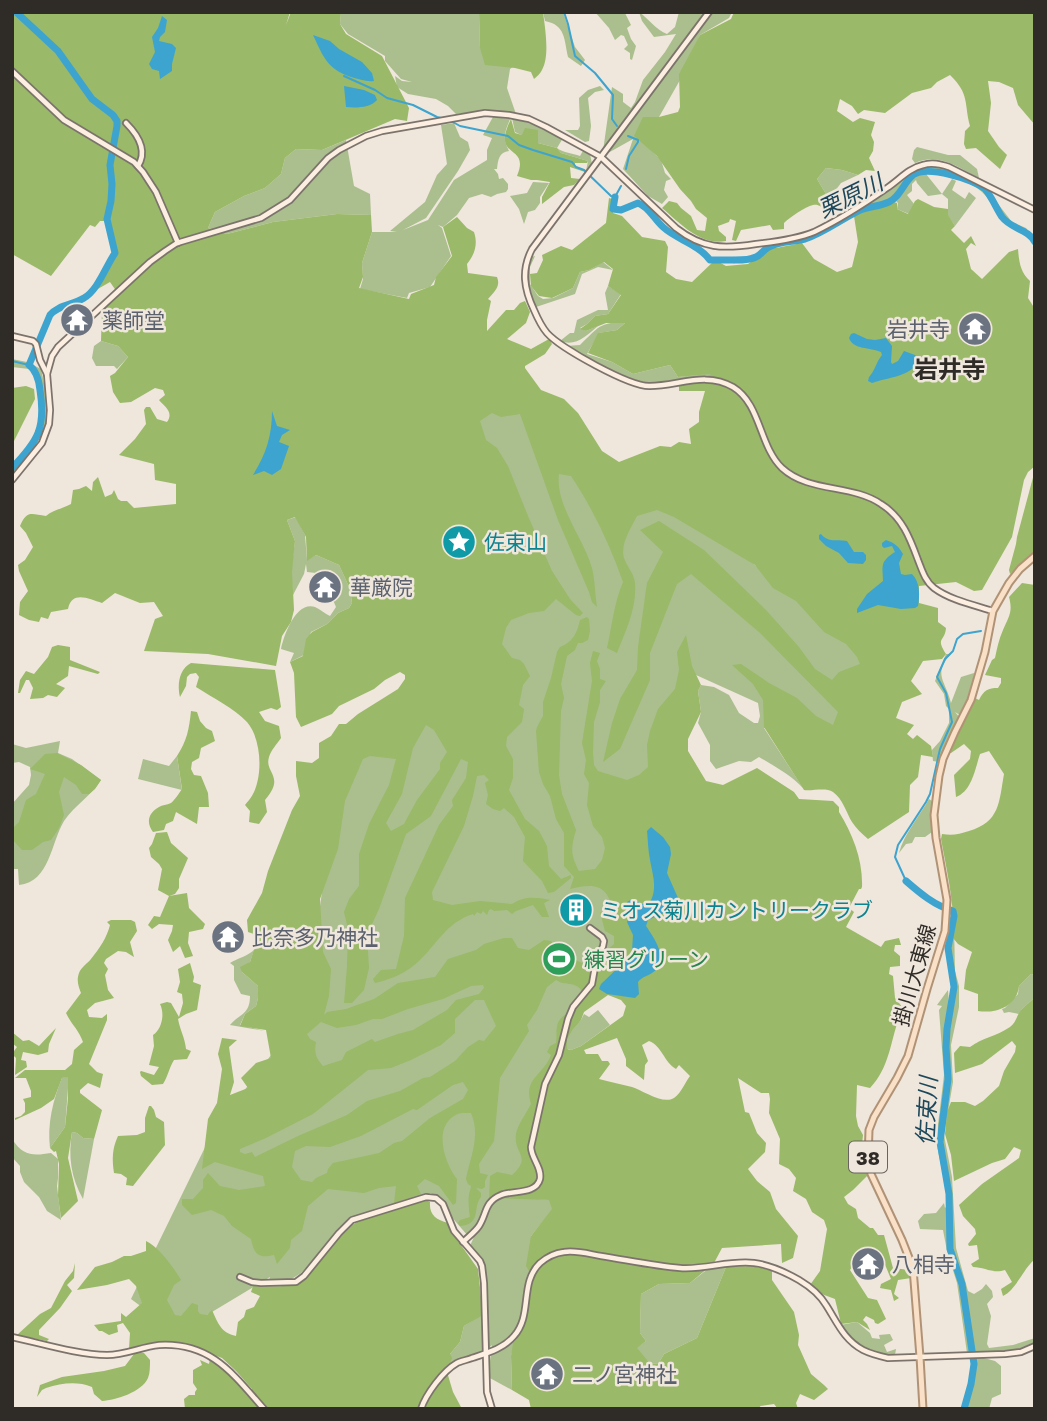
<svg xmlns="http://www.w3.org/2000/svg" width="1047" height="1421" viewBox="0 0 1047 1421" font-family="'Golos Text','Noto Sans JP',sans-serif">
<style>
.green{fill:#aabf8d}
.forest{fill:#9ab969;fill-rule:evenodd}
.water{fill:#3da4cf}
.lines{fill:none;stroke-linecap:round;stroke-linejoin:round}
.stream{stroke:#3da4cf;stroke-width:2}
.river{stroke:#3da4cf;stroke-width:7}
.secondary-casing{stroke:#7c746c;stroke-width:8}
.primary-casing{stroke:#b09376;stroke-width:9}
.secondary{stroke:#fcefe2;stroke-width:4.5}
.primary{stroke:#f9e0c6;stroke-width:5}
.labels{text-anchor:middle;dominant-baseline:central;stroke-width:5;stroke-linejoin:round;paint-order:stroke}
.shield{fill:#efe6dc;stroke:#69645e;stroke-width:2}
.shield-label{font-size:19px;font-weight:bold;fill:#2f2c28}
.worship-label{font-size:21px;fill:#5b616d;stroke:#efe6dc;text-anchor:start}
.culture-label{font-size:21px;fill:#0d838f;stroke:#efe6dc;text-anchor:start}
.leisure-label{font-size:21px;fill:#27864d;stroke:#efe6dc;text-anchor:start}
.street-label{font-size:21px;fill:#2f2c28;stroke:#efe6dc}
.water-label{font-size:23px;font-style:italic;fill:#1d485b;stroke:#efe6dc}
.quarter-label{font-size:24px;font-weight:bold;fill:#2f2c28;stroke:#efe6dc}
</style>
<rect width="100%" height="100%" fill="#efe6dc"/>
<g class="green">
<path d="M341 12H479L480 48 514 66 510 69 507 88 516 114 493 110 456 114 448 106 436 99 408 94 397 87 395 76 402 81 412 82 401 79 385 61V56L348 34 340 24Z"/>
<path d="M543 12H563L575 47 585 60 581 66 568 57C564 40 566 25 545 21Z"/>
<path d="M595 12 625 13 631 25 627 28 631 39 636 46 632 60 630 59V53L624 49 628 45 624 36 621 35 615 40 609 28Z"/>
<path d="M639 12C649 19 655 29 667 34L675 27 679 12H732L729 18 700 35 680 80 659 117 643 118 649 148 661 160 665 173 671 179 666 181 664 190 668 197 662 204 648 196 623 169 633 139 608 153 603 151 612 87 623 94V102L631 108 635 102 643 80 665 52 676 34 654 37 642 21Z"/>
<path d="M600 86 604 90 595 92 588 98 591 126 589 141 585 142 565 130H578L580 126 579 98 588 90Z"/>
<path d="M493 117 510 119C505 132 502 138 509 151 499 152 498 160 497 169H494L498 174 499 179 503 178 508 184V189L506 192 497 194 491 197 482 194 469 198 457 215 443 227 438 225 442 228 451 256 430 287 409 293 407 298 360 289 363 279 362 263 372 232H397L390 231 425 202 437 175 447 164 441 125 454 123 460 137 468 142 470 150 458 171 426 218 403 230 428 220 454 180 487 160V150L492 138 483 135Z"/>
<path d="M512 118 538 126 563 138 557 148C564 153 572 153 580 156L584 149 590 154 592 164 586 171 588 161 561 153 557 148 538 143 515 132Z"/>
<path d="M346 140 354 186 370 194 371 215 337 214 273 222 227 234 208 228 215 212 244 196 265 188 281 174 285 158 296 149 322 150Z"/>
<path d="M917 147 948 155H960L977 169 979 178C958 167 938 152 915 163L912 159 914 150Z"/>
<path d="M929 166 949 170 983 186 979 185 988 191 1012 222 1026 228 1035 239 1032 241C1024 233 1013 231 1005 223 996 215 992 201 982 192 972 182 940 170 926 174L942 194 952 179 956 181 952 190 965 199 969 192 976 198 955 226 948 216V199L942 194 928 196 917 183 916 180 912 184V191L907 195 914 204 909 214 897 209 898 203 896 201 887 204 888 201 866 205 894 187 913 171Z"/>
<path d="M826 168 842 170 858 175 841 183 829 199 817 179Z"/>
<path d="M533 182 549 183 540 197V203L535 210 528 212 524 224 519 209 510 196 527 193Z"/>
<path d="M535 256 530 267V284L538 296 543 299 553 298 573 288 580 272 589 270 603 262 613 270 598 267 582 274 575 294 536 307C527 289 525 276 531 257Z"/>
<path d="M608 286 621 294 608 314 595 316 587 324 580 328 586 331 598 326C586 336 576 347 560 341L570 333H574L577 320 598 310H608L605 293Z"/>
<path d="M626 322 617 330 599 333 587 354 612 362 633 374 670 365 678 377 713 373V378C696 373 675 382 658 383 631 385 591 358 566 346L580 345C600 326 598 323 626 322Z"/>
<path d="M101 341 118 346 128 357 117 369 114 366H96L92 358 94 346Z"/>
<path d="M12 359 27 362 41 369C54 426 48 431 12 476V464C17 458 23 453 27 447 45 421 40 400 33 371L29 369 12 367Z"/>
<path d="M461 409H527L691 512 872 662 837 732 764 728 803 788C791 775 774 766 759 757L751 762 739 761 716 769 710 761V745L698 723 701 712 698 691 701 685 714 687 729 695 739 713 754 723H758L760 716 758 703 696 675 658 780 601 795 627 943 576 1024 581 1020 584 1014 589 1017 598 1010 610 1025 581 1046 571 1050 568 1049 527 1198 550 1200 553 1209 531 1236V1274L525 1307 511 1356 512 1390 488 1377 492 1345 480 1356 458 1363 447 1372 450 1354 460 1342 464 1326 483 1314 486 1284 485 1266 470 1246 476 1232 468 1236 431 1193 380 1208 351 1218 301 1273 290 1280H269L270 1277 177 1333 131 1299 212 1133 306 1009 339 767 439 712Z"/>
<path d="M296 517 305 535 307 560 316 555 339 565 350 589 352 603 349 608 338 613 327 624 311 632 304 655 290 662 294 653 281 649C284 635 296 601 315 607 320 609 325 614 330 616L336 607 333 600 340 589 334 581 336 579 333 576 334 574 330 570 316 573 307 572 306 564 304 574 293 595 291 572 295 541 287 520Z"/>
<path d="M946 654H951C932 674 946 681 951 703L961 677 974 673C974 689 966 702 960 715L955 712 960 718 939 762 933 761 932 750 940 741 949 723V709L946 706 944 694 935 681Z"/>
<path d="M60 741 58 753 72 759 101 780C91 796 75 805 64 821 51 842 50 882 19 885L18 869H12V804L29 785 31 775 30 767 19 762 12 763V744L26 748Z"/>
<path d="M177 756 182 790 138 779 143 759 169 766Z"/>
<path d="M929 799 932 801V832L925 837H915L912 843 906 844 899 853C904 834 919 817 929 799Z"/>
<path d="M952 910 954 926 955 971 959 986V1007L951 1045 953 1082 944 1135 952 1177 956 1248 968 1291 974 1294 982 1289 986 1284 992 1291 993 1297 987 1304 991 1316 987 1344 989 1348 1013 1345 1035 1338V1342L1011 1352 986 1353 984 1358 995 1361 1001 1366V1394L992 1398 989 1409H961L971 1380 972 1359 967 1353 957 1283 947 1251 943 1230 920 1229 918 1221 924 1214 936 1213 944 1203 945 1208 949 1204 936 1141 944 1075 939 1010 942 1006 937 1005 948 990 949 1005C961 986 949 964 947 944 947 937 950 917 952 910Z"/>
<path d="M254 950 250 962 242 972 258 986V998L256 1006 245 1014 240 1025 265 1031 230 1025C239 1014 250 1015 250 996L241 994 234 980V966L230 963C238 958 248 956 254 950Z"/>
<path d="M1031 974 1035 975V997L1022 1009 1019 1014 1009 1012 1004 1013 1002 1009 1005 1008 1018 994 1019 986Z"/>
<path d="M69 1076 65 1127 50 1148C47 1124 53 1100 62 1078Z"/>
<path d="M72 1132 77 1133 83 1138 94 1139 83 1199C71 1178 68 1156 72 1132Z"/>
<path d="M12 1139C23 1156 33 1156 51 1153L58 1159V1178L57 1186 61 1220 47 1211 39 1197 24 1182 20 1172V1166L12 1157Z"/>
<path d="M726 1267 697 1338 664 1354 658 1364 650 1363 636 1348 646 1341 640 1333 641 1294 659 1284 690 1283 709 1268Z"/>
<path d="M857 1322 870 1333 872 1338 880 1339 879 1335 890 1334 893 1340 884 1345 887 1352 896 1349 895 1355C872 1356 853 1344 840 1325Z"/>
</g>
<g class="forest">
<path d="M12 12H290L286 25 291 12H341L340 24 346 34 382 56 409 108 407 121 395 119 322 150 296 149 285 158 281 174 265 188 244 196 215 212 208 228 227 234 273 222 337 214 371 215 372 232 362 263 363 277 359 288 409 299 411 294 434 285 436 277 452 256 443 227 457 217 467 228 474 232C478 244 475 254 467 264L468 273 497 277C501 287 494 292 488 299L491 301 487 320V331L506 310H514L520 303 525 301 530 312 526 323 507 339 531 349 549 339 552 344 545 354 525 366V368L541 390 564 399 578 413 602 451 619 462 660 446 671 447 679 442 691 444 689 429 699 422V412L705 391H679V386L700 381 711 374 678 377 670 365 633 374 612 362 588 353 598 333 617 330 625 323H606L586 331 580 329 587 324 595 316 608 314 621 295 608 286 613 269 604 262 589 270 580 272 573 288 552 298 539 296 531 286 530 274 537 273 543 260 542 255 561 246 572 250 606 223 609 198 612 199 613 213 622 216 642 237 665 241 668 247 666 272 676 279 692 282 715 260 726 266 748 264 769 248H776L802 243 814 259 837 272 852 267 858 242 854 216 868 209 894 202 897 203V209L908 214 915 201 918 199 934 207 948 209V215L955 226 951 230 964 243 971 236 976 246 971 243 966 249 971 269 982 279 1009 252 1018 249C1019 261 1020 272 1030 281L1028 298 1035 309V466L1028 472 1024 480 1012 537 982 590 974 591 956 582 919 586V603L938 608V622L946 628C945 642 935 637 946 654L942 659 923 661 911 681 922 694 902 702 896 718 914 725 907 734 913 739 917 735 931 746 933 757 921 755 918 777 910 785 909 812 868 839C862 834 856 828 852 822 846 812 843 799 833 792 826 787 813 791 804 790L764 727 763 700 753 684 732 665 741 664 769 683 797 698 816 716 833 725 838 712 760 633 691 574 677 584 650 653V680L620 749 603 762 612 723 620 699 637 670 638 647 647 583 663 552 640 530 659 521 704 550 766 610 799 647 815 669 832 680 839 672 860 664 857 657 846 644 824 632 796 601 773 588 755 565 674 517 657 510 637 516C631 528 620 544 624 558 627 567 634 573 635 583 637 608 626 630 617 653L607 648C612 626 614 603 623 582 610 545 593 509 571 476L559 474C555 505 584 539 592 568 595 580 595 594 597 607L592 602 589 592 558 520 520 414 501 417 492 413 480 421 486 440 497 448 508 466 528 516 552 571 570 599 583 613 580 616 576 615 556 599 544 611 529 613 511 620 506 628 502 644 512 658 520 660 524 664 530 676 523 685 519 705 524 709 522 722 507 737 506 746 513 759V778L509 790 525 819 539 831 547 846 549 866 561 879 571 875V878L554 892 548 893 542 881 523 861 525 837 514 817 504 808 500 811 493 809 486 804 488 795 485 783 489 780 484 775 477 776 473 796 464 826 432 892 433 900 452 905 480 901 512 904C524 896 535 897 550 900L544 903 549 917H542L533 905 516 911 512 914 507 910 494 911 491 909 489 910 487 915 483 911 481 914 477 912 474 916 473 914C446 923 438 943 419 961 406 973 392 979 375 983L373 979 381 970 396 969 404 936 405 898 439 825 453 806 452 800 466 778 468 762 461 759 431 816 406 834 379 909 367 935 369 968 364 990 352 1003H344L347 967 348 929 344 912 349 899 359 886V854L369 824 389 785 396 759 370 756 363 759 345 801 338 849 320 899 323 952 331 969 329 996 324 1015 327 1012 346 1009 374 999 398 983 435 977 448 959 476 950 484 944 504 938H512L518 948 529 950 544 940 551 941 555 946 551 952 554 963 565 972 574 959 594 969 596 960 614 944V936L605 931 600 912 613 910C607 884 594 883 570 889L574 877 564 866V833L556 819 550 796 543 784 539 772 536 731 537 727 543 716V702L551 678 557 652 560 647C573 642 577 633 580 620L587 617 589 619 590 631 588 640 582 643H578L575 650 567 656 561 684 564 698 561 711 559 775 562 794 576 830C571 848 570 854 579 871L595 869 602 860 605 848 602 837 593 826 587 805 589 783 584 774 586 760 582 743 592 681 590 663 593 651 600 653 597 661 600 669V679L606 681 600 690V702L594 722 593 752 594 765 598 771 627 780 639 775 648 767 647 745 650 731 658 709 675 689 679 670 677 652 686 635 692 666 701 685 698 691 701 712 688 739V751L706 781 723 785 757 768 794 792 799 799 833 801 839 807V812C853 835 863 860 862 887L861 889H859L849 908 854 912 846 927 881 947 885 941 899 938 901 945H895L894 951 900 956V966L890 967 889 974 893 976 895 998 903 1008C890 1036 892 1065 870 1088L857 1085 856 1116 858 1126 863 1135 862 1144 868 1175 853 1190 844 1197 848 1204 856 1209 858 1218 870 1228H873L878 1235H884L893 1268 909 1270 911 1278 898 1280 894 1294 899 1298 894 1301 891 1290 880 1288 881 1284 891 1279 881 1255 875 1256 869 1252 857 1259 850 1270 868 1298 877 1300 886 1319 878 1324 875 1323 874 1320 866 1316 863 1320 867 1324 870 1330 857 1322 841 1324 835 1299 819 1293 810 1285 820 1271 827 1229 824 1220 812 1212 806 1199 793 1191 796 1178 789 1169 779 1164 780 1139 769 1113 770 1099 769 1093H761L738 1078 745 1112 749 1113 757 1133 766 1143 765 1152 748 1169 757 1181 770 1192 776 1209 798 1236 793 1258 782 1263 781 1244 722 1248 714 1263 690 1283 659 1284 641 1294 640 1333 646 1341 637 1348 650 1363 658 1364 664 1354 697 1338 726 1267C742 1266 757 1265 772 1271V1280L794 1312 799 1335 798 1345 811 1374 824 1385 828 1389 814 1400 800 1394 796 1403 798 1409H778L774 1404 760 1406 761 1409H531L529 1400 512 1390 511 1356 514 1337 517 1332 523 1314 531 1274 526 1266 531 1236 552 1209 549 1200 493 1198 489 1200 490 1176 497 1172 512 1175C533 1156 513 1154 516 1134 517 1126 527 1112 531 1104 523 1078 543 1076 551 1055L547 1052 550 1046 556 1043C557 1037 556 1033 557 1026 559 1015 571 1013 578 1006 580 1003 582 999 585 996 576 978 568 988 556 980L547 987 537 1010 527 1025 529 1031 500 1078 494 1141 479 1164 480 1173 488 1175 485 1181V1187L482 1189 476 1188 481 1193V1197C472 1208 482 1224 460 1226L458 1223 460 1220 470 1217C469 1212 468 1199 469 1195 469 1192 471 1189 471 1186L468 1184 466 1179C470 1158 481 1135 471 1113 465 1113 459 1112 454 1116 433 1129 445 1164 457 1179L456 1203 453 1205 439 1186 425 1179 417 1186 421 1194 394 1203 396 1186 379 1188 364 1193 328 1189 308 1206 302 1231 291 1240 290 1248 277 1264 274 1255C258 1259 254 1254 251 1239L232 1226 224 1216 211 1210 192 1215 182 1205V1199H193L203 1188V1180L208 1173 220 1186 239 1190 265 1186 263 1176 215 1162 202 1169 208 1119 217 1103 222 1069 218 1054 222 1038 237 1040 229 1047 234 1082 230 1095 248 1088 241 1078 256 1063 271 1058 266 1030 240 1026 245 1014 256 1006 258 998V986L242 972 240 967 250 962 256 943 254 934 248 932 247 920 262 893 268 871 292 810 300 796 296 776V761L312 763 319 758V743L331 736 339 724H346L358 714 398 689 405 679V675L400 672 385 680 374 689 339 706 332 714 301 727 296 717 294 673 290 662 303 656 306 639 312 632 327 624 338 613 349 608 352 603 350 589 339 565 316 555 307 561 306 537 295 517 287 520 295 541 292 572 294 610 291 622 282 636 276 666 208 654 144 651 155 619 163 616 154 602 140 603 115 593 102 603C89 599 72 590 68 609L51 612 48 619 41 617 39 622 29 620 19 615 20 602 28 591 19 571 18 565 25 560 33 547 26 533 20 526C27 510 31 514 46 516 53 510 62 509 71 504L73 490 79 489 86 486 92 491 93 482 98 477 105 497 112 494 114 490 118 499 121 501H127L134 508 176 504V484L155 480 154 464 119 455 135 439 146 424 144 410 146 407H150L157 419 167 422C174 412 165 407 159 400L165 395 163 390 155 388 131 402 120 403 113 392 110 376 115 373 128 357 118 346 101 341 102 310 119 295 110 282 96 290 117 250 108 221H100L95 227 90 225 51 276 12 254ZM426 725 434 730 447 752 440 763V769L417 800 404 824 391 831 386 823 402 794 413 748ZM483 985 484 988 479 994 456 1000 447 1010 413 1030 398 1034 375 1042 372 1039 346 1052 342 1060 323 1066C316 1058 314 1053 316 1042L310 1039 307 1034 321 1022 337 1028 356 1025 373 1019H382L408 1009 443 999 471 986ZM608 995 621 1000 626 1006 623 1016 581 1046 571 1050 567 1049V1039L573 1029 581 1020 584 1012ZM475 1000H484L496 1026 484 1041 479 1040 468 1047 455 1061 430 1077 423 1078 400 1091 367 1101 347 1115 298 1136 255 1157 252 1152 245 1154 240 1152V1149L266 1138 313 1114 368 1070 391 1068 411 1060 441 1045 455 1033V1019ZM617 1038 626 1059V1066L644 1080 645 1065 648 1061 642 1045 649 1041C662 1046 664 1062 676 1069L679 1065 690 1076C684 1084 682 1092 674 1098 663 1105 642 1090 632 1087 621 1084 609 1082 599 1079L610 1064 608 1061H602L598 1054H586L584 1050ZM463 1082 468 1090 463 1099 430 1118 402 1141 394 1143 379 1153 333 1163 328 1169 327 1173 316 1178 312 1182 301 1180 292 1167 295 1151 306 1146 330 1147 361 1136 413 1109 417 1110 453 1085Z"/>
<path d="M479 12H543C545 28 550 56 542 70 540 74 537 76 534 79L531 72 515 68 485 65 480 48Z"/>
<path d="M734 12H1035V125L1018 105 1013 88 999 82 988 81 991 103 988 131 999 147 1007 155 1000 169 976 148 966 149 964 144 965 131 970 126C964 104 970 94 950 75L937 82 931 88 912 93 885 113 864 110 858 114 852 106 840 99 837 111 853 122 860 118 875 122 871 135 874 142 873 151 869 158 875 171 866 170 858 175 842 170 826 168 817 179 829 199 825 210C821 207 819 204 813 205 805 207 790 217 784 223V229L773 230 770 225 741 230 736 241 732 240 736 221 730 219 729 222 718 226 719 231 726 237V241C700 246 680 223 662 208L669 201 677 203 681 208 691 216 697 230 705 231 707 218 696 209 691 201 680 189 657 156 634 136 643 117H659L678 112 680 107 679 74 700 35 731 19Z"/>
<path d="M511 119 515 133 522 135 525 128 538 130V143L557 148 561 153 588 161 587 163H575V166L586 170 585 172 570 167 571 178 580 179 574 185 564 187 542 204V197L550 182 537 180H531L517 176C531 143 490 161 511 119Z"/>
<path d="M26 386 34 389 35 399 12 445V388Z"/>
<path d="M1035 470V554L1010 574 1009 570 1016 544 1017 537Z"/>
<path d="M1022 583 1035 585V975L1031 974 1019 986C1017 1006 996 1014 978 1011V994L964 989 966 970 972 952 958 944 953 938C955 905 947 872 941 839L942 834C953 836 959 834 969 831 1000 822 999 802 1004 774L989 751 980 754C975 769 972 791 956 797L954 775 970 759 971 751 964 744 951 753H949L954 739 975 698 979 700C984 690 988 688 998 688L1001 683V678L985 675 992 660 995 658C997 648 999 639 1003 630 1009 616 1013 612 1009 597Z"/>
<path d="M58 645 70 647V660L100 672 98 674 69 666 68 676 56 684 65 688 57 697 48 695 43 698 30 699 33 688 29 680H26L20 693H18L20 680 26 671 34 674 48 657 52 647Z"/>
<path d="M191 663 275 670 281 707 277 710 271 708 259 712 265 721 279 726 281 738C277 744 271 750 269 757 264 773 286 776 265 800L267 812 259 824 249 822 250 811 245 805C248 801 252 797 254 792 263 773 261 738 247 722 234 708 213 698 196 687L199 677 196 673 190 674 187 677 186 686 180 697C177 685 179 669 191 663Z"/>
<path d="M191 711 197 712 200 721 206 728 212 731 215 741 201 748 199 758 192 762 191 769 194 775 201 776 208 793 209 807H199L197 824 176 812 173 821 166 824 164 830 153 832C146 823 148 813 159 807 162 805 167 805 171 803 175 800 179 793 182 789L177 756C187 740 189 730 191 711Z"/>
<path d="M57 753 81 765 101 780 95 789 89 794H82L76 785 64 777 59 792 64 815 59 828 51 840 43 842 32 850H22L12 839V829L19 822 26 800 36 794 45 774 30 769 45 754Z"/>
<path d="M167 832 171 843 188 858 179 879V888L175 894 169 896 187 893 189 908 205 924 203 929 189 932 188 943 193 956 185 958 180 946 173 952 168 940 172 931 173 925 159 924 152 929 148 925 154 916 160 917 169 896 158 890 162 869 159 864 151 857 149 848 152 844 156 833Z"/>
<path d="M111 920H131L135 922 137 931 130 942 134 957 126 952 118 951 106 959 104 963 108 969 105 975 108 990 114 998 95 1003 87 1010 89 1017 102 1018 107 1014V1020L89 1064 97 1072 103 1074 100 1088 88 1083 80 1090V1093L102 1110 94 1139 83 1138 77 1133 72 1132 68 1158 78 1201 61 1218 58 1196 59 1164 56 1151 54 1152 50 1148 65 1127 68 1098V1077L62 1078 54 1099 41 1108 15 1120V1118L21 1116 25 1112V1103L23 1099 31 1097V1091L26 1078H15L25 1070H65L72 1064 74 1050 83 1042C79 1030 71 1024 66 1013L81 993C79 988 77 982 78 977 79 968 86 965 91 959 100 948 107 937 110 925L107 922Z"/>
<path d="M190 963 194 977 193 982 201 985 197 1010 186 1014 178 1019C180 1030 185 1038 186 1049L191 1051 187 1059 174 1060C169 1068 168 1076 163 1084L152 1085 141 1076 140 1072 141 1071 154 1075 159 1067 149 1065 154 1046 153 1035C162 1029 165 1014 160 1004L167 1002 171 1003 179 1017 183 1003 182 994 177 992 180 982 178 969Z"/>
<path d="M1035 997V1259C1023 1269 1016 1290 1003 1296L1001 1289 1012 1282 1005 1270C993 1274 984 1267 973 1267L971 1264 979 1259 977 1245 969 1246 968 1244 976 1234 975 1229 963 1216 959 1205 982 1184 1019 1158 1021 1150 1014 1147 1005 1159 992 1163 954 1181 951 1155 945 1134 947 1112 951 1102H965L975 1106 983 1101 999 1086 1004 1071 1015 1052 1016 1046 1012 1041 982 1064 955 1073 954 1053 960 1046 970 1047C982 1038 997 1036 1010 1027 1016 1023 1017 1014 1022 1009 1026 1005 1031 1001 1035 997Z"/>
<path d="M56 1028 49 1044 48 1052 38 1055 23 1052 21 1060 26 1061 27 1067 15 1075 16 1058 12 1054 17 1047 12 1043V1032L23 1041 29 1040 39 1046Z"/>
<path d="M149 1106H151L154 1110 156 1117 164 1122 165 1145 133 1186 126 1185 127 1178 121 1174 114 1173C112 1159 112 1149 118 1136L137 1135 145 1132V1118Z"/>
<path d="M424 1199 430 1202C429 1215 436 1220 448 1223L456 1238 478 1269 483 1315 464 1326 460 1342 450 1354 452 1358 447 1372 453 1392 462 1409H185L184 1399 189 1395H195V1392L197 1389 193 1383V1370L202 1365 200 1360 209 1364 210 1358 219 1363 248 1392 252 1389 236 1371 222 1358 198 1349 162 1343 129 1349 130 1333 123 1323 117 1325 118 1332 109 1335 102 1331H99L94 1325 121 1321V1313L126 1317 142 1303 136 1286 129 1279 107 1285 77 1290 95 1267 112 1262 124 1256H131L146 1251V1241C159 1247 174 1268 181 1280L174 1285 167 1300 175 1315 181 1316 192 1303 198 1305V1311L200 1314 207 1315 212 1310C218 1323 221 1333 236 1336L238 1322 244 1317 246 1310 254 1307 260 1296 251 1292 253 1286C266 1286 280 1287 292 1285 313 1281 332 1238 352 1225 373 1211 400 1206 424 1199Z"/>
<path d="M75 1263 74 1278 67 1285 72 1291 60 1308 39 1330V1335L49 1339 47 1341 17 1335 40 1314 51 1308 65 1281 73 1271Z"/>
<path d="M139 1352 144 1353 150 1360C150 1366 150 1373 148 1378 142 1392 116 1400 102 1401L94 1394 92 1387C77 1381 62 1383 46 1388L42 1390 37 1397 40 1385 62 1377 104 1371 125 1366 134 1354Z"/>
</g>
<g class="water">
<path d="M162 16 167 20 165 32 160 37 159 41 172 44 176 48 172 64V71L160 79 159 71 152 69 149 64 155 52 152 37 158 28Z"/>
<path d="M313 35 330 41 339 49 362 62 372 73 374 81C366 82 359 79 351 77 327 69 323 56 313 35Z"/>
<path d="M344 86 364 90 375 95 377 100C370 108 356 108 346 107Z"/>
<path d="M854 333 867 339 875 340 886 338 892 346 891 362 892 364 898 361 904 351 915 355 920 360C910 377 889 377 872 383L868 381 869 377C875 371 876 362 882 355L881 352C870 347 853 350 849 338L851 334Z"/>
<path d="M272 411 277 426 290 430 282 435 279 442 289 446 281 469 272 475 264 471 253 475C266 454 272 436 272 411Z"/>
<path d="M821 534C828 543 837 539 847 541L854 552H863L866 555V560L863 564 848 563 839 553 826 546 819 539V535Z"/>
<path d="M886 540C895 543 898 546 903 554L899 563 901 574 905 575 912 574C920 582 920 595 918 606L915 608 901 609 878 605 857 613V609L867 594 883 581C883 566 879 562 895 552L892 546 884 548 882 546V543Z"/>
<path d="M651 827 663 837 670 847 671 854 667 873 678 898C673 912 661 914 648 920L646 926C654 938 671 961 652 973 646 977 643 976 638 982L639 994 635 998 607 994 599 989 601 984 624 962 632 951 633 935 627 922 629 911 627 902 632 899 642 904H649C658 890 653 876 650 860 648 850 648 841 647 831Z"/>
</g>
<g class="lines">
<g class="stream">
<path d="M564 12 568 24 575 56 595 73 613 95 612 119 617 126"/>
<path d="M344 76 375 90 387 98 413 105 437 117 445 119"/>
<path d="M451 121 460 126 508 136 519 145 533 150 572 162 576 167 584 170 611 196 615 197 621 186"/>
<path d="M626 169 629 156 638 142V140L628 136"/>
<path d="M12 361 29 365"/>
<path d="M906 881 895 857 898 845 926 802 930 794 940 749 952 722 946 693 937 677 945 659 953 651 957 639 963 634 981 631"/>
</g>
<g class="river">
<path d="M615 197 613 209 621 210 638 203C649 207 654 219 663 227 677 240 697 243 710 260H733"/>
<path d="M735 260C742 260 750 260 756 257 761 255 764 249 769 247 779 241 794 242 805 239 825 232 840 220 858 211 868 206 878 207 889 202 900 197 904 182 913 175 927 165 974 179 985 189 992 197 996 208 1002 217 1011 229 1028 229 1035 242"/>
<path d="M12 468C38 441 46 428 40 390 39 381 37 371 29 365L50 315C58 305 73 305 84 298 98 290 106 266 115 253L107 219 111 201 112 184 110 165 117 126V121L113 115 92 99 58 51 16 12"/>
<path d="M906 881C921 894 934 905 953 911L954 916 948 948 954 987 947 1029 946 1047 948 1079 940 1142 949 1194 950 1249 962 1284 974 1364 971 1384 964 1409"/>
</g>
<g class="secondary-casing">
<g id="secondary">
<path d="M709 12 532 249C521 270 524 289 534 310 537 317 541 326 547 333 560 348 630 387 650 386 678 386 706 371 733 387 761 404 759 446 782 468 809 493 852 484 881 504 902 517 910 538 918 560 922 570 925 581 934 588 950 600 974 605 993 611"/>
<path d="M12 71 64 120 134 162 143 172 156 192 178 243"/>
<path d="M126 123C138 135 148 150 138 166"/>
<path d="M12 336 33 341 36 344 40 360 47 374 50 410 49 424 42 443 12 480"/>
<path d="M47 374 52 356 58 347 150 262 165 251 177 243 261 218 290 200 328 158 339 150 366 136 382 131 485 113 509 115 529 119 546 127 601 157 676 228C703 249 723 249 756 244 775 242 797 239 814 232 839 220 864 204 887 188 899 180 909 168 923 165 932 162 940 164 949 167L1035 210"/>
<path d="M463 1242C468 1237 475 1232 479 1226 487 1214 484 1202 501 1195 512 1190 536 1195 540 1179 542 1167 531 1158 531 1147L545 1084 559 1055 568 1019 573 1007 592 984 595 967 603 946 604 941 602 937 590 928"/>
<path d="M240 1277 252 1282 261 1283 296 1282 304 1276 339 1233 352 1220 426 1197 436 1198 443 1204 454 1231 480 1261 482 1266 484 1283 487 1392 492 1409"/>
<path d="M12 1337C40 1343 79 1355 107 1355 125 1355 141 1347 159 1345 211 1342 233 1374 264 1409"/>
<path d="M421 1409C426 1394 443 1371 457 1363 461 1361 467 1360 472 1358 487 1353 503 1349 514 1336 533 1315 519 1283 540 1263 547 1257 555 1253 564 1252 576 1250 589 1254 601 1256 627 1260 654 1266 680 1268 705 1270 729 1260 754 1263 770 1265 785 1272 799 1280 809 1286 820 1295 826 1305 837 1322 844 1340 863 1350 871 1354 879 1356 888 1358L1005 1354 1021 1352 1035 1346"/>
</g>
</g>
<g class="primary-casing">
<path id="primary" d="M923 1409 920 1357 913 1268 902 1240 871 1174 868 1159 869 1130 874 1117 897 1078 908 1056 927 989 945 931 947 900 936 838 934 815 939 776 943 759 955 732 971 700 985 652 993 611 1009 583 1020 569 1035 556"/>
</g>
<use href="#secondary" class="secondary"/>
<use href="#primary" class="primary"/>
</g>
<defs>
<g id="temple-disc" transform="scale(1.75)"><circle r="9.5" fill="#6b7280" stroke="#efe6dc"/><path d="M0-6L5-2H3V0L6.5 2.5H4V6H1.5V3h-3V6H-4V2.5H-6.5L-3 0V-2H-5Z" fill="#fff"/></g>
<g id="sight-disc" transform="scale(1.75)"><circle r="9.5" fill="#0f9aa8" stroke="#efe6dc"/><path d="M0-6L1.8-2.2L6-1.7L2.9 1.2L3.7 5.4L0 3.3L-3.7 5.4L-2.9 1.2L-6-1.7L-1.8-2.2Z" fill="#fff"/></g>
<g id="building-disc" transform="scale(1.75)"><circle r="9.5" fill="#0f9aa8" stroke="#efe6dc"/><path d="M-4-6H4V6H1V3H-1V6H-4ZM-2.5-4.3h1.7v1.8h-1.7ZM.8-4.3h1.7v1.8H.8ZM-2.5-1h1.7V.8h-1.7ZM.8-1h1.7V.8H.8Z" fill="#fff"/></g>
<g id="stadium-disc" transform="scale(1.75)"><circle r="9.5" fill="#2e9e5b" stroke="#efe6dc"/><path d="M0-5a6.5 5 0 1 0 0 10a6.5 5 0 1 0 0-10ZM-3.5-1.8h7v3.6h-7Z" fill="#fff"/></g>
</defs>
<g fill-rule="evenodd">
<use href="#temple-disc" x="77" y="320"/>
<use href="#temple-disc" x="975" y="329"/>
<use href="#sight-disc" x="459" y="542"/>
<use href="#temple-disc" x="325" y="587"/>
<use href="#building-disc" x="576" y="910"/>
<use href="#temple-disc" x="228" y="937"/>
<use href="#stadium-disc" x="559" y="959"/>
<use href="#temple-disc" x="868" y="1264"/>
<use href="#temple-disc" x="547" y="1374"/>
</g>
<g class="labels">
<rect class="shield" x="849" y="1141.5" width="38" height="31" rx="5"/>
<g class="shield-label">
<text x="868" y="1157">38</text>
</g>
<g class="worship-label">
<text x="102" y="320">薬師堂</text>
<text x="950" y="329" text-anchor="end">岩井寺</text>
<text x="350" y="587">華厳院</text>
<text x="252" y="937">比奈多乃神社</text>
<text x="892" y="1264">八相寺</text>
<text x="572" y="1374">二ノ宮神社</text>
</g>
<g class="culture-label">
<text x="484" y="542">佐束山</text>
<text x="600" y="910">ミオス菊川カントリークラブ</text>
</g>
<g class="leisure-label">
<text x="584" y="959">練習グリーン</text>
</g>
<g class="street-label">
<text transform="translate(914 975) rotate(-74)">掛川大東線</text>
</g>
<g class="water-label">
<text transform="translate(850 195) rotate(-26)">栗原川</text>
<text transform="translate(926 1111) rotate(-87)">佐束川</text>
</g>
<g class="quarter-label">
<text x="950" y="368">岩井寺</text>
</g>
</g>
<rect width="1047" height="1421" fill="none" stroke="#2f2c28" stroke-width="28"/>
</svg>
